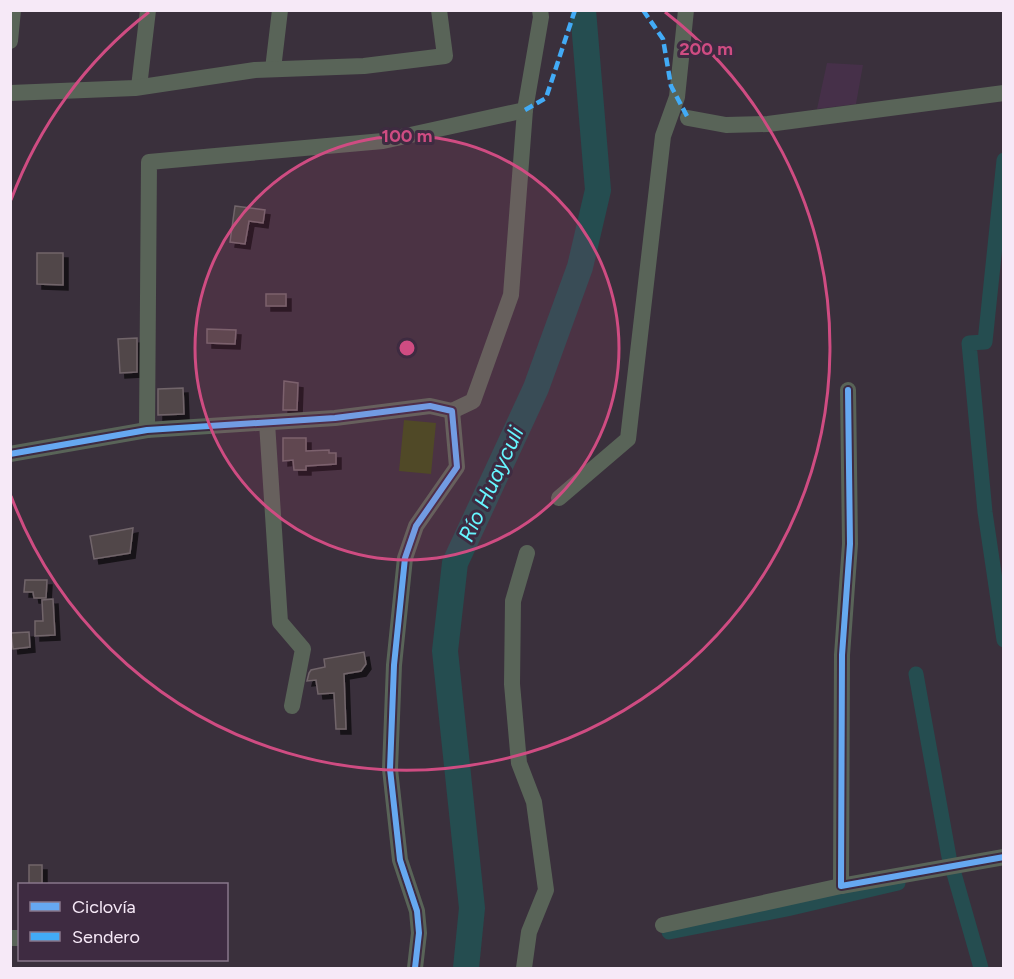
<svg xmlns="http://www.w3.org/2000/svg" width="1014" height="979" viewBox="0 0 1014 979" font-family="Figtree,sans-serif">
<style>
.built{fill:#463049}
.green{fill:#3f491b}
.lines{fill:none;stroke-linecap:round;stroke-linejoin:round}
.canal{stroke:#254d50;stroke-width:15}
.river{stroke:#254d50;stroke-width:26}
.building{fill:#51464a;stroke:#71656a;stroke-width:1.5;filter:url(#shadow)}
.minor{stroke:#596458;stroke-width:16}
.quiet{stroke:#42abf6;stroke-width:4.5;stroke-dasharray:9 4.5;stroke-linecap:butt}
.cycleway-casing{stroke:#3e2b41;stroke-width:10}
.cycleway{stroke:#66a8f1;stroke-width:6}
.ring{fill:none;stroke:#cf4c82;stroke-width:3}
.labels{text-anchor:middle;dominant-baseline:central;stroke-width:6;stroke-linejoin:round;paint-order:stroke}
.water-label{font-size:22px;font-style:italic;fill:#67f6ff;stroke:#3e2b41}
.centre{fill:#cf4c82;stroke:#3e2b41;stroke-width:3}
.ring-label{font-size:18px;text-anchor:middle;font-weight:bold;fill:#cf4c82;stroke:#3e2b41;stroke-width:6;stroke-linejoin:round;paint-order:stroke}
</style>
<defs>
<filter id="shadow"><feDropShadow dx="5" dy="5" stdDeviation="0" flood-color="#0009"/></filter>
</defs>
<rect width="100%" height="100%" fill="#3a303c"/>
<path class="built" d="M827 63 863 65 856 104 817 109Z"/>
<path class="green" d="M404 420 436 423 431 474 399 471Z"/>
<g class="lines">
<g class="canal">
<path d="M1004 160 985 342 969 343 985 512 1004 640"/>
<path d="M916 674 949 857"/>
<path d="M953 870 981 968"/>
<path d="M669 932 787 909 898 883"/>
</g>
<path class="river" d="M466 968 472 908 445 651 455 563 536 388 580 267 598 190 583 10"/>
</g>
<g class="building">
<path d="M235 206 265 210 263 223 249 221 245 244 230 242Z"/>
<path d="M37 253H63V285L37 284Z"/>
<rect x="266" y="294" width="20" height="12"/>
<path d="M207 329 236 330 235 344 207 343Z"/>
<path d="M137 338V372L120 373 118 339Z"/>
<path d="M284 381 298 383 297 410H283Z"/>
<path d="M183 388 184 414 158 415V389Z"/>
<path d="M283 438H306V451L329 450V453H336V464L306 466V470H294L293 460 283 461Z"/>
<path d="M133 528 130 553 94 559 90 536Z"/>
<path d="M25 580H47L46 598H34L33 592H24Z"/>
<path d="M53 599 55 635 35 636V621H43L42 600Z"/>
<path d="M29 632 30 647 13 649 11 633Z"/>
<path d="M364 652 366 664 361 671 344 674 346 729H336L334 693 318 694 316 680 307 681 309 673 311 670 325 667 324 659Z"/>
<rect x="29" y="865" width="13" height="20"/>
</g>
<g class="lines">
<g class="minor">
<path d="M10 41 13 10"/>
<path d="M273 69 280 10"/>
<path d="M139 87 148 10"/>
<path d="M10 93 135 88 255 70 364 66 445 56 439 10"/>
<path d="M688 118 726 125 768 124 1004 93"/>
<path d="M452 411 473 401 511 295 525 110 541 17 540 10"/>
<path d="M267 423 280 622 303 649 292 706"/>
<path d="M147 430 149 162 383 141 525 110"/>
<path d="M10 454 147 430 335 418 430 406 452 411 457 467 416 526 405 558 394 665 390 769 400 860 417 911 419 933 415 968"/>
<path d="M559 498 628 439 663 136 677 97 686 10"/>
<path d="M841 886 842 655 850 544 848 390"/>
<path d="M663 925 841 886 1004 857"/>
<path d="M10 938H20"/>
<path d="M524 968 529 932 546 890 534 802 519 763 512 684 513 601 527 553"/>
</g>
<g class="quiet">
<path d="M643 10 663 39 671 86 688 118"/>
<path d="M525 110 546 98 575 10"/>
</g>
<g class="cycleway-casing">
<g id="cycleway">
<path d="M848 390 850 544 842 655 841 886 1004 857"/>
<path d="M10 454 147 430 335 418 430 406 452 411 457 467 416 526 405 558 394 665 390 769 400 860 417 911 419 933 415 968"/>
</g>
</g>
<use href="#cycleway" class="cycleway"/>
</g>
<circle cx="407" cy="348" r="212" fill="#cf4c82" fill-opacity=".12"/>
<g class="ring">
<circle cx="407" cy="348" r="212"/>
<path d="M11 200A423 423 0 0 1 149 12M665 12A423 423 0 1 1 11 496"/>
</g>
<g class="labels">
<g class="water-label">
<text transform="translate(491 484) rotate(-65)">Río Huayculi</text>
</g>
</g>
<circle cx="407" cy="348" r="9" class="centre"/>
<g class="ring-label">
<text x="706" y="55">200 m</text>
<text x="407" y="142">100 m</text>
</g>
<rect width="1014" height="979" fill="none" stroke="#f6e9f7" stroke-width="24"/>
<rect x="18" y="883" width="210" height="78" fill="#3e2b41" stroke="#88778a" stroke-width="1.5"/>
<rect x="30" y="902" width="30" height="9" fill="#66a8f1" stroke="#88778a" stroke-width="1.5"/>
<text x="72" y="913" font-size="18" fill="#f6e9f7">Ciclovía</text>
<rect x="30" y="932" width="30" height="9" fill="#42abf6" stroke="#88778a" stroke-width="1.5"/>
<text x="72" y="943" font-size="18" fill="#f6e9f7">Sendero</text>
</svg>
